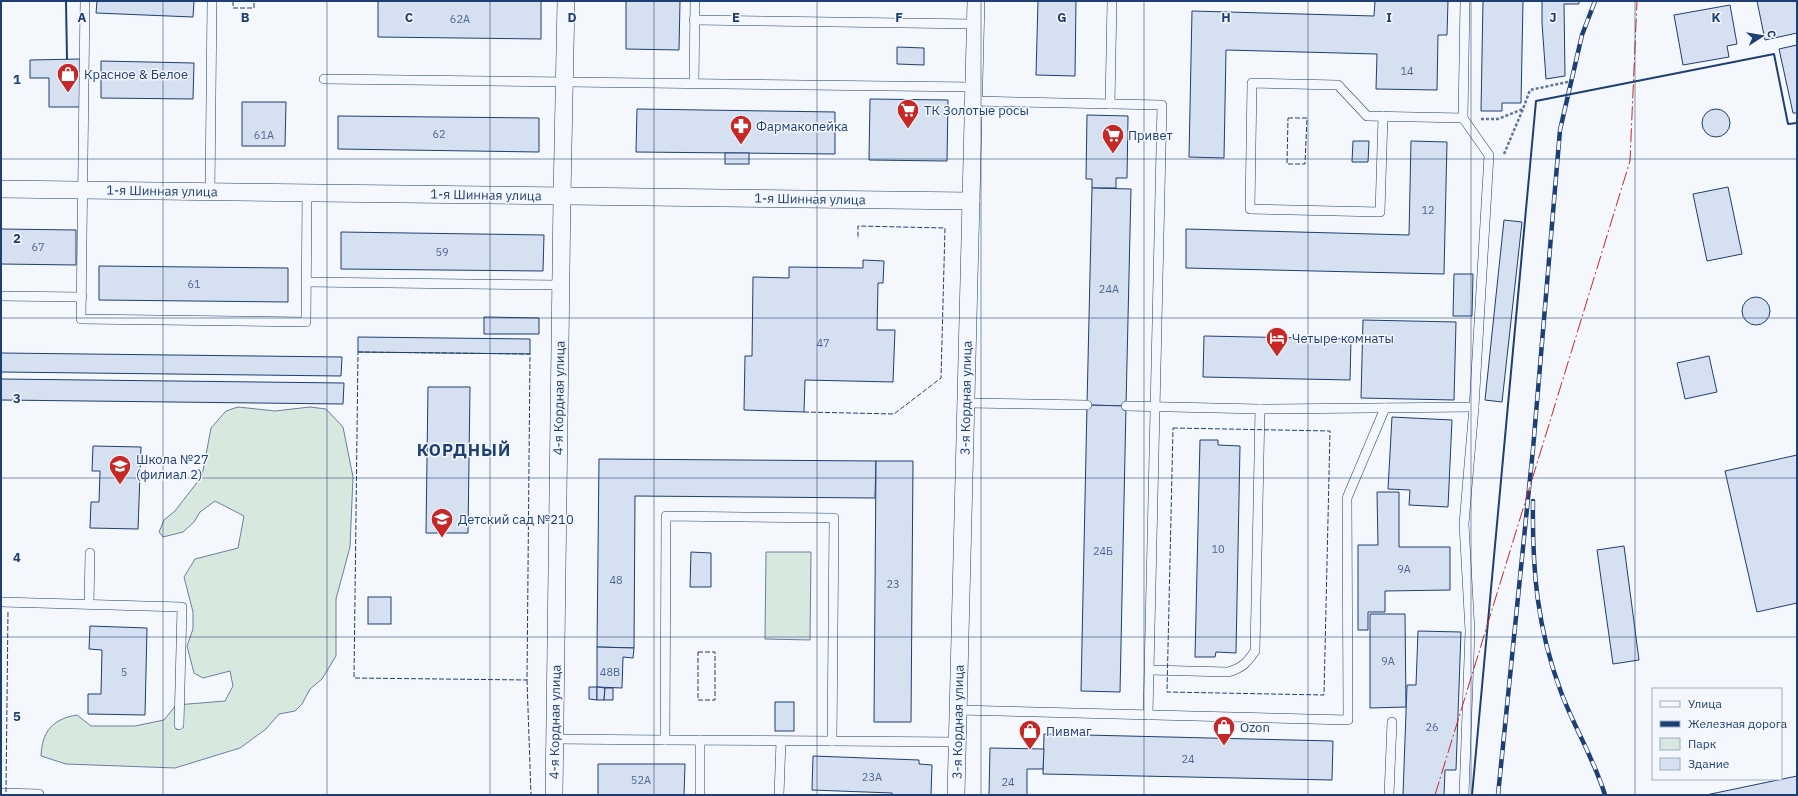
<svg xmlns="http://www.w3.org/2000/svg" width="1798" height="796" viewBox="0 0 1798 796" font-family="'IBM Plex Sans',sans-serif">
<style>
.green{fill:#d7e8df;stroke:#687fa3}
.building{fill:#d5e0f0;stroke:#1d3f73}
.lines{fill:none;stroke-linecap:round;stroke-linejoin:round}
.lane-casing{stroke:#1d3f73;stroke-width:10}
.street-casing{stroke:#1d3f73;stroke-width:18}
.path{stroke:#5e769c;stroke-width:2.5;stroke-dasharray:3 2;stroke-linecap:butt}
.lane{stroke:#f4f7fb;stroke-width:9}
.street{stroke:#f4f7fb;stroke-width:17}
.rail-casing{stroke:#1d3f73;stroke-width:4.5}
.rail{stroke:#f4f7fb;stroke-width:3;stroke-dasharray:9;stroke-linecap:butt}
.fence{stroke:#1d3f73;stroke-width:1;stroke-dasharray:5 2;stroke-linecap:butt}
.wall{stroke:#1d3f73;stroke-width:2}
.power{stroke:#c62828;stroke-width:1;stroke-dasharray:14 3 2 3;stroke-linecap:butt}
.grid{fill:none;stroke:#1d3f73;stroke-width:1;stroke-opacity:0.55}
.labels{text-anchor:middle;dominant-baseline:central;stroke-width:3;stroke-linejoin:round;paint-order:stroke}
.number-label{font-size:11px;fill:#4b6792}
.poi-label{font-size:13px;fill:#1d3f73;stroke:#f4f7fb;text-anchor:start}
.street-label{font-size:13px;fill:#1d3f73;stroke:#f4f7fb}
.district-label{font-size:17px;font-weight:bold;letter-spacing:1px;fill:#1d3f73;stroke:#f4f7fb}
.grid-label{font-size:13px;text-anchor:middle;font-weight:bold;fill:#1d3f73;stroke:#f4f7fb;stroke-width:3;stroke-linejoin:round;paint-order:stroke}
</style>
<rect width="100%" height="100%" fill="#f4f7fb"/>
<g class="green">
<path d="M238 407 275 411 310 407 326 409 343 427 353 477 350 547 336 599V656L322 679 310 689 302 704 295 711 279 714 266 729 240 748 175 768 66 764 41 756C42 732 52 719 77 715L91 726H135L164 720 176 705 225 701 233 686 230 671 203 678 194 673 187 646 193 629V612L184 577 195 559 238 548 244 516 215 501 200 512 194 522 183 532 163 537 159 532 164 520 175 511 202 476 211 428 226 411Z"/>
<path d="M766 552H811L810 640 765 639Z"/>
</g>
<g class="building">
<path d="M97 1H194L193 17 96 13Z"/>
<path d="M378 1H541V39L378 37Z"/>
<path d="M626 1H680L679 50 626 49Z"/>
<path d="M1038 1H1076L1075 76 1036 75Z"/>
<path d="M1375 1H1448L1447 35H1438L1437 90 1376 89 1377 54 1226 50 1224 158 1189 157 1192 11 1374 16Z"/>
<path d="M1483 1H1523L1521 103H1502V111H1481Z"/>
<path d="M1542 1H1579V4H1564L1565 76 1546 79 1542 23Z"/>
<path d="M1757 1H1797V33L1765 40Z"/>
<path d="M1730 5 1737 44 1727 46 1729 57 1683 65 1674 15Z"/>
<path d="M1797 45V113H1793L1779 49Z"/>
<path d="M897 47 924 48V65L897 64Z"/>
<path d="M80 59V107H49V78H30V60Z"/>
<path d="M101 61 194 63 193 99 101 98Z"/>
<path d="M870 99 948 100 947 161 869 160Z"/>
<path d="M242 102H286L285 146H242Z"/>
<path d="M637 109 835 112V154L636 152Z"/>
<circle cx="1716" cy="123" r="14"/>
<path d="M1087 115 1128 116 1127 178H1116V188H1092V179H1086Z"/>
<path d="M338 116 539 118V152L338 149Z"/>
<path d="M1353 141H1369L1368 162H1352Z"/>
<path d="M1411 141 1447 142 1444 274 1186 268V229L1409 235Z"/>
<rect x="725" y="153" width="24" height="11"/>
<path d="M1728 187 1742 254 1707 261 1693 194Z"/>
<path d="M1092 188 1131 189 1126 406 1087 405Z"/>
<path d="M1504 220 1522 222 1502 402 1485 400Z"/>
<path d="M1 229 76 230V265L1 264Z"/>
<path d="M341 232 544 235 543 271 341 269Z"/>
<path d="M863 260 884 261 883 283H878L877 330H895L893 382 805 380 804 412 744 410 745 356H752L753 277 789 278V267L863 268Z"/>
<path d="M99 266 288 268V302L99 300Z"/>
<path d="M1454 274H1473L1472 316H1453Z"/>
<circle cx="1756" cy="311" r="14"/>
<path d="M484 317 539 318V334H484Z"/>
<path d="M1363 320 1456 322 1454 400 1361 398Z"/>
<path d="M1204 336 1351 339 1350 380 1203 377Z"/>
<path d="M358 337 530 339V354L358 352Z"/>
<path d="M1 353 342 357 341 376 1 372Z"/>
<path d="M1709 356 1717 392 1685 399 1677 363Z"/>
<path d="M1 379 344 383 343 404 1 400Z"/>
<path d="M428 387H470L468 533H426Z"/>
<path d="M1087 405 1126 406 1120 692 1081 691Z"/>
<path d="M1392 417 1452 420 1448 507 1409 505 1410 490 1388 489Z"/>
<path d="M1200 440H1218V445L1240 446 1236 653 1216 652 1215 657H1195Z"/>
<path d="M93 446 141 447 138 529 90 528 91 502H99L100 471H92Z"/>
<path d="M1797 455V603L1757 612 1725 471Z"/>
<path d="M599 459 876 461 875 498 635 496 634 648 597 647Z"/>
<path d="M876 461H913L911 722H874Z"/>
<path d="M1377 492H1399V547H1450V590L1385 591V612H1368V630H1358V545H1378Z"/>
<path d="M1624 546 1639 660 1613 664 1597 550Z"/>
<path d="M691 552 711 553V587H690Z"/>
<rect x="368" y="597" width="23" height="27"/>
<path d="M1370 614H1405L1406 707 1370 708Z"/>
<path d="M90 626 147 628 145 715 88 714V694H101L102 650 89 649Z"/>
<path d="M1418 631 1461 632 1456 770H1445L1444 795H1403L1407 685H1416Z"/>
<path d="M597 647 634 648 633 658 623 657 622 688 597 687Z"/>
<path d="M589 687H597V700L589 699Z"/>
<path d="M597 687 605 688 604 700H597Z"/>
<path d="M605 688H613V700H604Z"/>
<rect x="775" y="702" width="19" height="29"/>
<path d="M1044 734 1333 741 1332 780 1043 774Z"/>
<path d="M990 748 1044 749 1043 769H1027V795H989Z"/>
<path d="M813 756 919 760V764L932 765 931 795H892V793L812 790Z"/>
<path d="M598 764H685L684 795H598Z"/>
<path d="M1797 776V795H1706Z"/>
</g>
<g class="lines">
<g class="lane-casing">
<g id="lane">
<path d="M85 1 81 319 306 322 307 193"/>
<path d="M694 20 975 24"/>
<path d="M324 79 974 87"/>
<path d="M694 84 695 1"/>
<path d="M973 101 1162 105 1148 715"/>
<path d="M1110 104 1112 1"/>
<path d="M1383 116 1380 212 1250 209 1252 83 1338 85 1367 116 1463 118"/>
<path d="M210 192 212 1"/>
<path d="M306 282 561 285"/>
<path d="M1 296 82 297"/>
<path d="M966 403 1087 405"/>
<path d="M1126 406 1260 409 1255 651C1247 663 1242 668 1228 672L1150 670"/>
<path d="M1260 409 1474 407"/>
<path d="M1 602 182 607 179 725"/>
<path d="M89 604 90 553"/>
<path d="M958 710 1348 720 1347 498 1385 408"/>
<path d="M554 739 665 740 666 516 834 518 832 741 958 742"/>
<path d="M665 740 832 741"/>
<path d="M1 793 39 794"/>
<path d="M700 795V740"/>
<path d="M779 795 781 741"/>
<path d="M1389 795 1392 722"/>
<path d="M1464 795 1470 631 1464 524 1474 407 1489 155 1463 118 1465 1"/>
</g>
</g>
<g class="street-casing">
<g id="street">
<path d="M1 189 971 201"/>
<path d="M554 795 562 196 566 1"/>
<path d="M956 795 976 1"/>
</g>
</g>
<g class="path">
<path d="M1481 119H1498L1523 109 1530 90 1572 81"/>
<path d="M1504 154 1523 109"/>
</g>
<use href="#lane" class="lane"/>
<use href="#street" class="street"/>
<g class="rail-casing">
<g id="rail">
<path d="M1533 501C1532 569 1537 628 1561 692 1574 727 1594 759 1605 795"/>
<path d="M1498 795 1533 449 1560 130 1582 35 1595 1"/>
</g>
</g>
<use href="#rail" class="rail"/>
<g class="fence">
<path d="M233 1V8H254V1"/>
<path d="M1288 118H1307L1305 164H1287Z"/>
<path d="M358 352 530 354 527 680 354 678Z"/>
<path d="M804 412 894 414 941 378 945 228 858 226V239"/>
<path d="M1173 428 1330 431 1324 695 1167 692Z"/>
<rect x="698" y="652" width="17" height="48"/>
<path d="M527 680 531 795"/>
<path d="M6 792 8 610"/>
</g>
<g class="wall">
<path d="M66 1 67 59"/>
<path d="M1472 795 1536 101 1774 54 1788 124 1797 123"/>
</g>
<path class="power" d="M1435 795 1630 161 1637 1"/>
</g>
<path class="grid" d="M163 1V795M327 1V795M490 1V795M654 1V795M817 1V795M981 1V795M1144 1V795M1308 1V795M1471 1V795M1635 1V795M1 159H1797M1 318H1797M1 478H1797M1 637H1797"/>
<defs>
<g id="shop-pin" transform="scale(1.15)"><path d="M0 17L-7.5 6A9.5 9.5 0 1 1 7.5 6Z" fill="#c62828" stroke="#f4f7fb"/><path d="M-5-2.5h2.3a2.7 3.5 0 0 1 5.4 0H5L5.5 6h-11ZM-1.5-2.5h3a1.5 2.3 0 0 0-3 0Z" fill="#fff"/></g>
<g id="supermarket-pin" transform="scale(1.15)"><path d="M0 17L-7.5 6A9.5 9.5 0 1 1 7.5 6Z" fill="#c62828" stroke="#f4f7fb"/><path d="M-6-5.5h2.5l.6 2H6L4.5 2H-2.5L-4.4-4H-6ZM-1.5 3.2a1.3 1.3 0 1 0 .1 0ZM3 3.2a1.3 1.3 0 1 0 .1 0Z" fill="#fff"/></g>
<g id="pharmacy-pin" transform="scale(1.15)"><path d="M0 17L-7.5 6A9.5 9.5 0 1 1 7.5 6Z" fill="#c62828" stroke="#f4f7fb"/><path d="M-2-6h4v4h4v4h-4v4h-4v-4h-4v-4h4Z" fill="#fff"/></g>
<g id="hotel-pin" transform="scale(1.15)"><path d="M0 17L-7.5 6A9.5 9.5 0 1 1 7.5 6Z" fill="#c62828" stroke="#f4f7fb"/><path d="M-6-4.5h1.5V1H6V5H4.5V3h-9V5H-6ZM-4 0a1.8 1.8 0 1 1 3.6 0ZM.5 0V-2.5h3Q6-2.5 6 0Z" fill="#fff"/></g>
<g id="school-pin" transform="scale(1.15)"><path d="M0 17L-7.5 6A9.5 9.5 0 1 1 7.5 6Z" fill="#c62828" stroke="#f4f7fb"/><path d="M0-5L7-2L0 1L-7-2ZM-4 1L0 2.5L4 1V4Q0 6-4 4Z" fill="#fff"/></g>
</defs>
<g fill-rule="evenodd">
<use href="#shop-pin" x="68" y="74"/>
<use href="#supermarket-pin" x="908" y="110"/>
<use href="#pharmacy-pin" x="741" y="126"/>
<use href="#supermarket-pin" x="1113" y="135"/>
<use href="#hotel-pin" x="1277" y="338"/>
<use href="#school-pin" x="120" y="466"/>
<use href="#school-pin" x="442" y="519"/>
<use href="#shop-pin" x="1224" y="727"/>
<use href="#shop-pin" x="1030" y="731"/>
</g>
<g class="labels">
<g class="number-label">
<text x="460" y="19">62А</text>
<text x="1407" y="71">14</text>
<text x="439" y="134">62</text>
<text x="264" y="135">61А</text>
<text x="1428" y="210">12</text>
<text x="38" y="247">67</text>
<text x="442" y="252">59</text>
<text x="194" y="284">61</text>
<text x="1109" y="289">24А</text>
<text x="823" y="343">47</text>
<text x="1218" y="549">10</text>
<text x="1103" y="551">24Б</text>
<text x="1404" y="569">9А</text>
<text x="616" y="580">48</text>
<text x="893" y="584">23</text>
<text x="1388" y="661">9А</text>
<text x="124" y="672">5</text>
<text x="610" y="672">48В</text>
<text x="1432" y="727">26</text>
<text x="1188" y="759">24</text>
<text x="872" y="777">23А</text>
<text x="641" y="780">52А</text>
<text x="1008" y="782">24</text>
</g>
<g class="poi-label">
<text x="84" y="74">Красное &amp; Белое</text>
<text x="924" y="110">ТК Золотые росы</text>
<text x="756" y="126">Фармакопейка</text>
<text x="1128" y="135">Привет</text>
<text x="1292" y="338">Четыре комнаты</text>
<text x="136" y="459">Школа №27<tspan x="136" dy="15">(филиал 2)</tspan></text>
<text x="458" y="519">Детский сад №210</text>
<text x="1240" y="727">Ozon</text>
<text x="1046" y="731">Пивмаг</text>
</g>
<g class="street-label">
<text transform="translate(162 191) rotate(1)">1-я Шинная улица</text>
<text transform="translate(486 195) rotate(1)">1-я Шинная улица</text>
<text transform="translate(810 199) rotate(1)">1-я Шинная улица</text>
<text transform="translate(559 398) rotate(-89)">4-я Кордная улица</text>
<text transform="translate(966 398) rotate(-89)">3-я Кордная улица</text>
<text transform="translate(555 722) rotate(-89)">4-я Кордная улица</text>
<text transform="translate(958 722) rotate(-89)">3-я Кордная улица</text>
</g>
<g class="district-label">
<text x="464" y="450">КОРДНЫЙ</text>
</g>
</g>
<g class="grid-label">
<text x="82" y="22">A</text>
<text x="245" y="22">B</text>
<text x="409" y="22">C</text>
<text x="572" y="22">D</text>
<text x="736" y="22">E</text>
<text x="899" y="22">F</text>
<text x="1062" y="22">G</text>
<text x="1226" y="22">H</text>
<text x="1389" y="22">I</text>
<text x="1553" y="22">J</text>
<text x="1716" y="22">K</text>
<text x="17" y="84">1</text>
<text x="17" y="243">2</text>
<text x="17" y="403">3</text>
<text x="17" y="562">4</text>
<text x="17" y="721">5</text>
</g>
<rect width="1798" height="796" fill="none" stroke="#1d3f73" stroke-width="4"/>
<rect x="1652" y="688" width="130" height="92" fill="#f4f7fb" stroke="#9eadc5"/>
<rect x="1660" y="701" width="20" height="6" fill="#f4f7fb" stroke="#9eadc5"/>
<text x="1688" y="708" font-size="12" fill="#1d3f73">Улица</text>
<rect x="1660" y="721" width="20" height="6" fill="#1d3f73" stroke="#9eadc5"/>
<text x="1688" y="728" font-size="12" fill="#1d3f73">Железная дорога</text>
<rect x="1660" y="738" width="20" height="12" fill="#d7e8df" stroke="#9eadc5"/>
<text x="1688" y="748" font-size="12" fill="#1d3f73">Парк</text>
<rect x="1660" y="758" width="20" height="12" fill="#d5e0f0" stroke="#9eadc5"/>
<text x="1688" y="768" font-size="12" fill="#1d3f73">Здание</text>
<g transform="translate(1762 36) rotate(78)" stroke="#f4f7fb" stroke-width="3" paint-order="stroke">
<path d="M0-3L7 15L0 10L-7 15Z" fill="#1d3f73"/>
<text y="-6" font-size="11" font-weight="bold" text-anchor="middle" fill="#1d3f73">С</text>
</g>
</svg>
